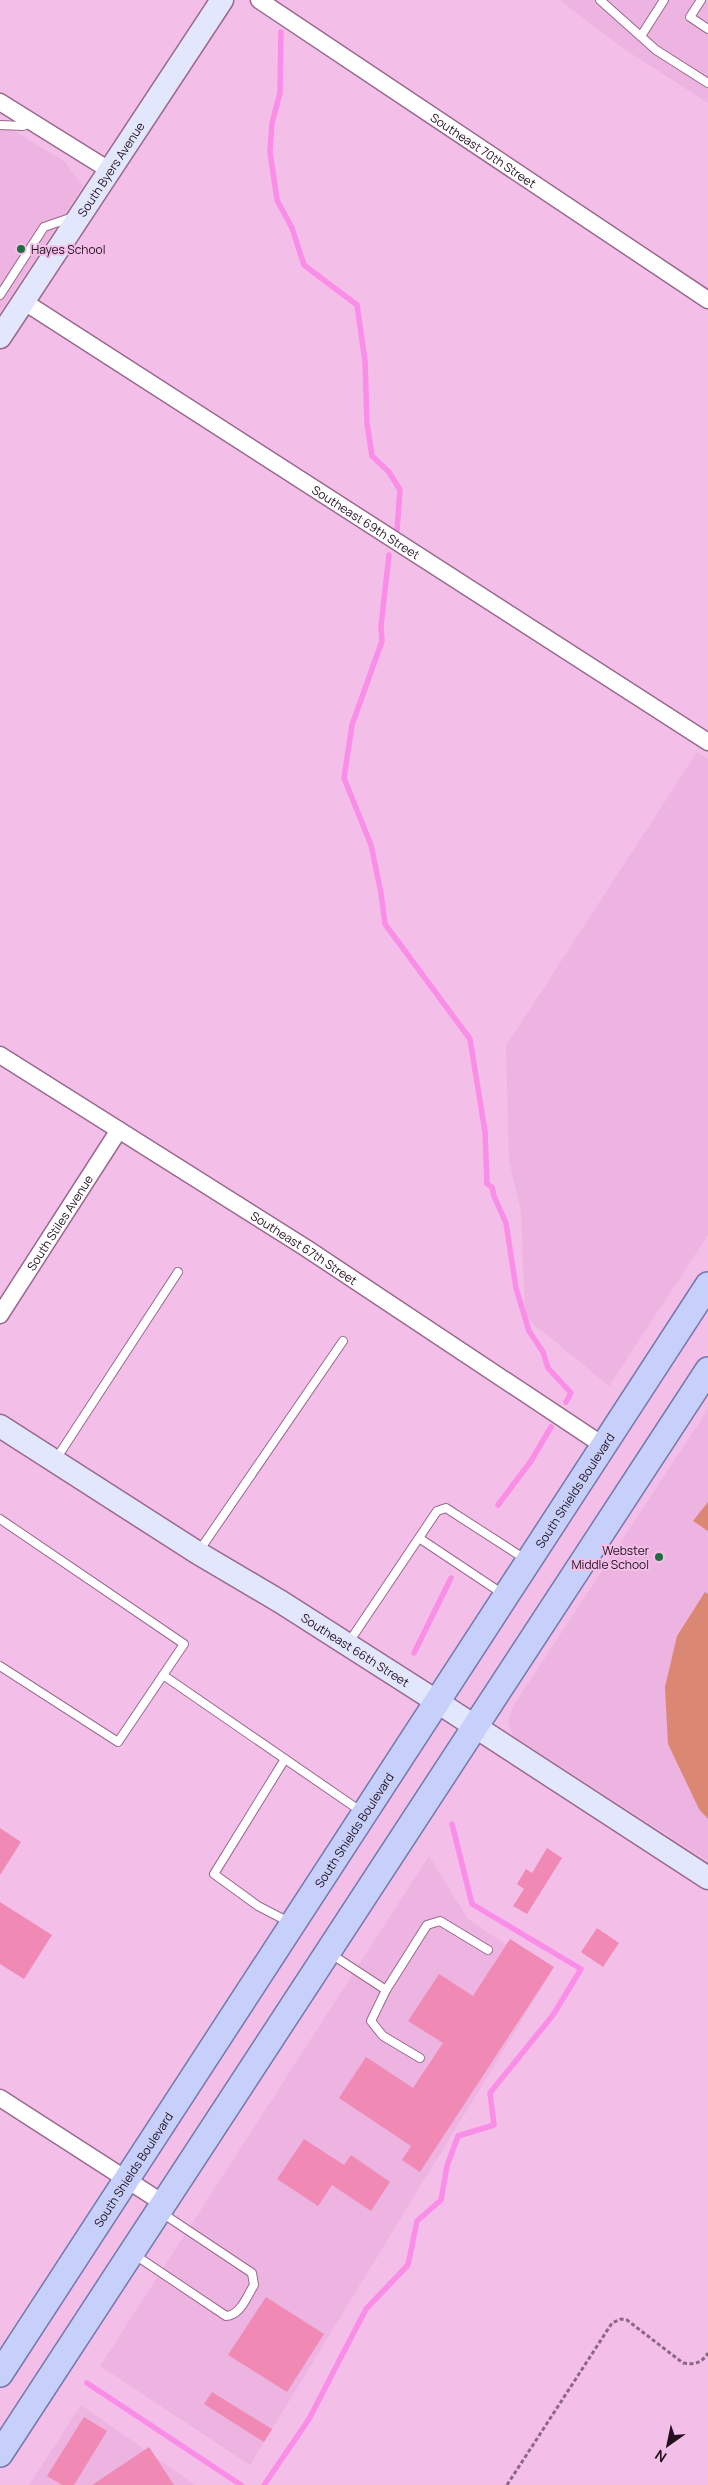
<svg xmlns="http://www.w3.org/2000/svg" width="708" height="2485" viewBox="0 0 708 2485" font-family="Manrope,sans-serif">
<style>
.built{fill:#edb3e1}
.green{fill:#da8874}
.lines{fill:none;stroke-linecap:round;stroke-linejoin:round}
.stream{stroke:#fa8de7;stroke-width:5.5}
.building{fill:#f189b5}
.lane-casing{stroke:#99698f;stroke-width:10}
.street-casing{stroke:#99698f;stroke-width:19}
.secondary-casing{stroke:#99698f;stroke-width:25}
.primary-casing{stroke:#7478ab;stroke-width:28}
.path{stroke:#8c6884;stroke-width:3;stroke-dasharray:4 2.5;stroke-linecap:butt}
.lane{stroke:#fff;stroke-width:8}
.street{stroke:#fff;stroke-width:16}
.secondary{stroke:#e2e7fd;stroke-width:22}
.primary{stroke:#c6d0fa;stroke-width:25}
.poi-dot{fill:#1b6e3f;stroke:#f3bfe8;stroke-width:2}
.labels{text-anchor:middle;dominant-baseline:central;stroke-width:4;stroke-linejoin:round;paint-order:stroke}
.street-label{font-size:12px;fill:#23101f;stroke:#f3bfe8}
.poi-label{font-size:12px;fill:#23101f;stroke:#f3bfe8;text-anchor:start}
</style>
<rect width="100%" height="100%" fill="#f3bfe8"/>
<g class="built">
<path d="M560 0H708V103L621 47Z"/>
<path d="M0 122 65 162 83 186 0 312Z"/>
<path d="M697 752 708 759V1235L609 1386 525 1317 521 1212 509 1160 506 1046Z"/>
<path d="M708 1409V1861L513 1736 508 1722 514 1705Z"/>
<path d="M429 1856 468 1919 550 1974 250 2465 100 2366Z"/>
<path d="M81 2405 195 2485H29Z"/>
</g>
<g class="green">
<path d="M708 1502V1531L693 1521Z"/>
<path d="M705 1592 708 1594V1819L699 1809 668 1744 665 1687 677 1636Z"/>
</g>
<g class="lines">
<g class="stream">
<path d="M281 32 280 93 272 123 270 152 277 200 292 228 304 265 357 305 365 361 367 423 372 456 389 472 400 490 397 530"/>
<path d="M389 555 381 626 382 641 352 725 344 778 371 845 381 893 385 924 470 1039 485 1132 487 1184 492 1187 494 1196 506 1223 516 1288 529 1331 543 1352 548 1368 571 1393 566 1402"/>
<path d="M498 1505 531 1461 551 1427"/>
<path d="M414 1653 451 1578"/>
<path d="M87 2383 241 2485"/>
<path d="M264 2485 309 2419 366 2309 408 2265 417 2221 441 2200 447 2166 458 2136 494 2125 490 2093 553 2015 581 1969 472 1904 452 1824"/>
</g>
</g>
<g class="building">
<path d="M0 1828 21 1842 0 1875Z"/>
<path d="M547 1848 562 1858 527 1914 513 1906 524 1889 517 1884 526 1869 532 1873Z"/>
<path d="M0 1902 52 1935 24 1979 0 1964Z"/>
<path d="M597 1928 619 1943 603 1967 581 1952Z"/>
<path d="M510 1939 554 1967 420 2172 402 2160 411 2146 339 2098 366 2057 413 2088 443 2043 408 2021 439 1974 473 1996Z"/>
<path d="M304 2139 344 2165 351 2155 390 2182 371 2211 332 2185 318 2206 277 2179Z"/>
<path d="M266 2297 324 2334 287 2392 228 2355Z"/>
<path d="M212 2392 272 2429 264 2442 204 2404Z"/>
<path d="M84 2417 107 2431 74 2485H62L47 2476Z"/>
<path d="M149 2447 174 2485H92Z"/>
</g>
<g class="lines">
<g class="lane-casing">
<g id="lane">
<path d="M600 0 656 50 708 83"/>
<path d="M701 0 690 17 708 29"/>
<path d="M641 36 664 0"/>
<path d="M0 125 23 126 32 122"/>
<path d="M0 295 44 227 73 217"/>
<path d="M56 1459 178 1272"/>
<path d="M0 1519 184 1644 118 1742 0 1666"/>
<path d="M419 1538 503 1594"/>
<path d="M199 1551 343 1341"/>
<path d="M349 1642 437 1511 446 1508 525 1559"/>
<path d="M163 1675 362 1812"/>
<path d="M285 1759 214 1874 258 1906 289 1922"/>
<path d="M331 1954 386 1990 427 1925 440 1921 488 1950"/>
<path d="M386 1990 371 2021 383 2036 420 2058"/>
<path d="M135 2255 226 2316C241 2315 247 2296 254 2285L252 2273 162 2213"/>
</g>
</g>
<g class="street-casing">
<g id="street">
<path id="s1" d="M259 0 708 300"/>
<path d="M0 102 109 170"/>
<path id="s2" d="M23 301 708 742"/>
<path id="s3" d="M0 1055 306 1248 604 1446"/>
<path id="s4" d="M0 1315 119 1130"/>
<path d="M0 2098 163 2203"/>
</g>
</g>
<g class="secondary-casing">
<g id="secondary">
<path id="s5" d="M0 337 222 0"/>
<path id="s6" d="M0 1426 198 1553 281 1602 436 1701 708 1878"/>
</g>
</g>
<g class="primary-casing">
<g id="primary">
<path id="s7" d="M0 2374 708 1285"/>
<path d="M0 2454 708 1370"/>
</g>
</g>
<path class="path" d="M507 2485 612 2323 621 2319 627 2320 683 2363C694 2365 702 2363 708 2353"/>
<use href="#lane" class="lane"/>
<use href="#street" class="street"/>
<use href="#secondary" class="secondary"/>
<use href="#primary" class="primary"/>
</g>
<g class="poi-dot">
<circle cx="21" cy="249" r="5"/>
<circle cx="659" cy="1557" r="5"/>
</g>
<g class="labels">
<g class="street-label">
<text stroke="none"><textPath href="#s1" startOffset="270">Southeast 70th Street</textPath></text>
<text stroke="none"><textPath href="#s5" startOffset="201">South Byers Avenue</textPath></text>
<text stroke="none"><textPath href="#s2" startOffset="408">Southeast 69th Street</textPath></text>
<text stroke="none"><textPath href="#s4" startOffset="110">South Stiles Avenue</textPath></text>
<text stroke="none"><textPath href="#s3" startOffset="360">Southeast 67th Street</textPath></text>
<text stroke="none"><textPath href="#s7" startOffset="1054">South Shields Boulevard</textPath></text>
<text stroke="none"><textPath href="#s6" startOffset="420">Southeast 66th Street</textPath></text>
<text stroke="none"><textPath href="#s7" startOffset="649">South Shields Boulevard</textPath></text>
<text stroke="none"><textPath href="#s7" startOffset="244">South Shields Boulevard</textPath></text>
</g>
<g class="poi-label">
<text x="31" y="249">Hayes School</text>
<text x="649" y="1550" text-anchor="end">Webster<tspan x="649" dy="14">Middle School</tspan></text>
</g>
</g>
<g transform="translate(668 2445) rotate(213)" stroke="#f3bfe8" stroke-width="4" paint-order="stroke">
<path d="M0-4L9 19L0 12L-9 19Z" fill="#23101f"/>
<text y="-8" font-size="14" font-weight="bold" text-anchor="middle" fill="#23101f">N</text>
</g>
</svg>
